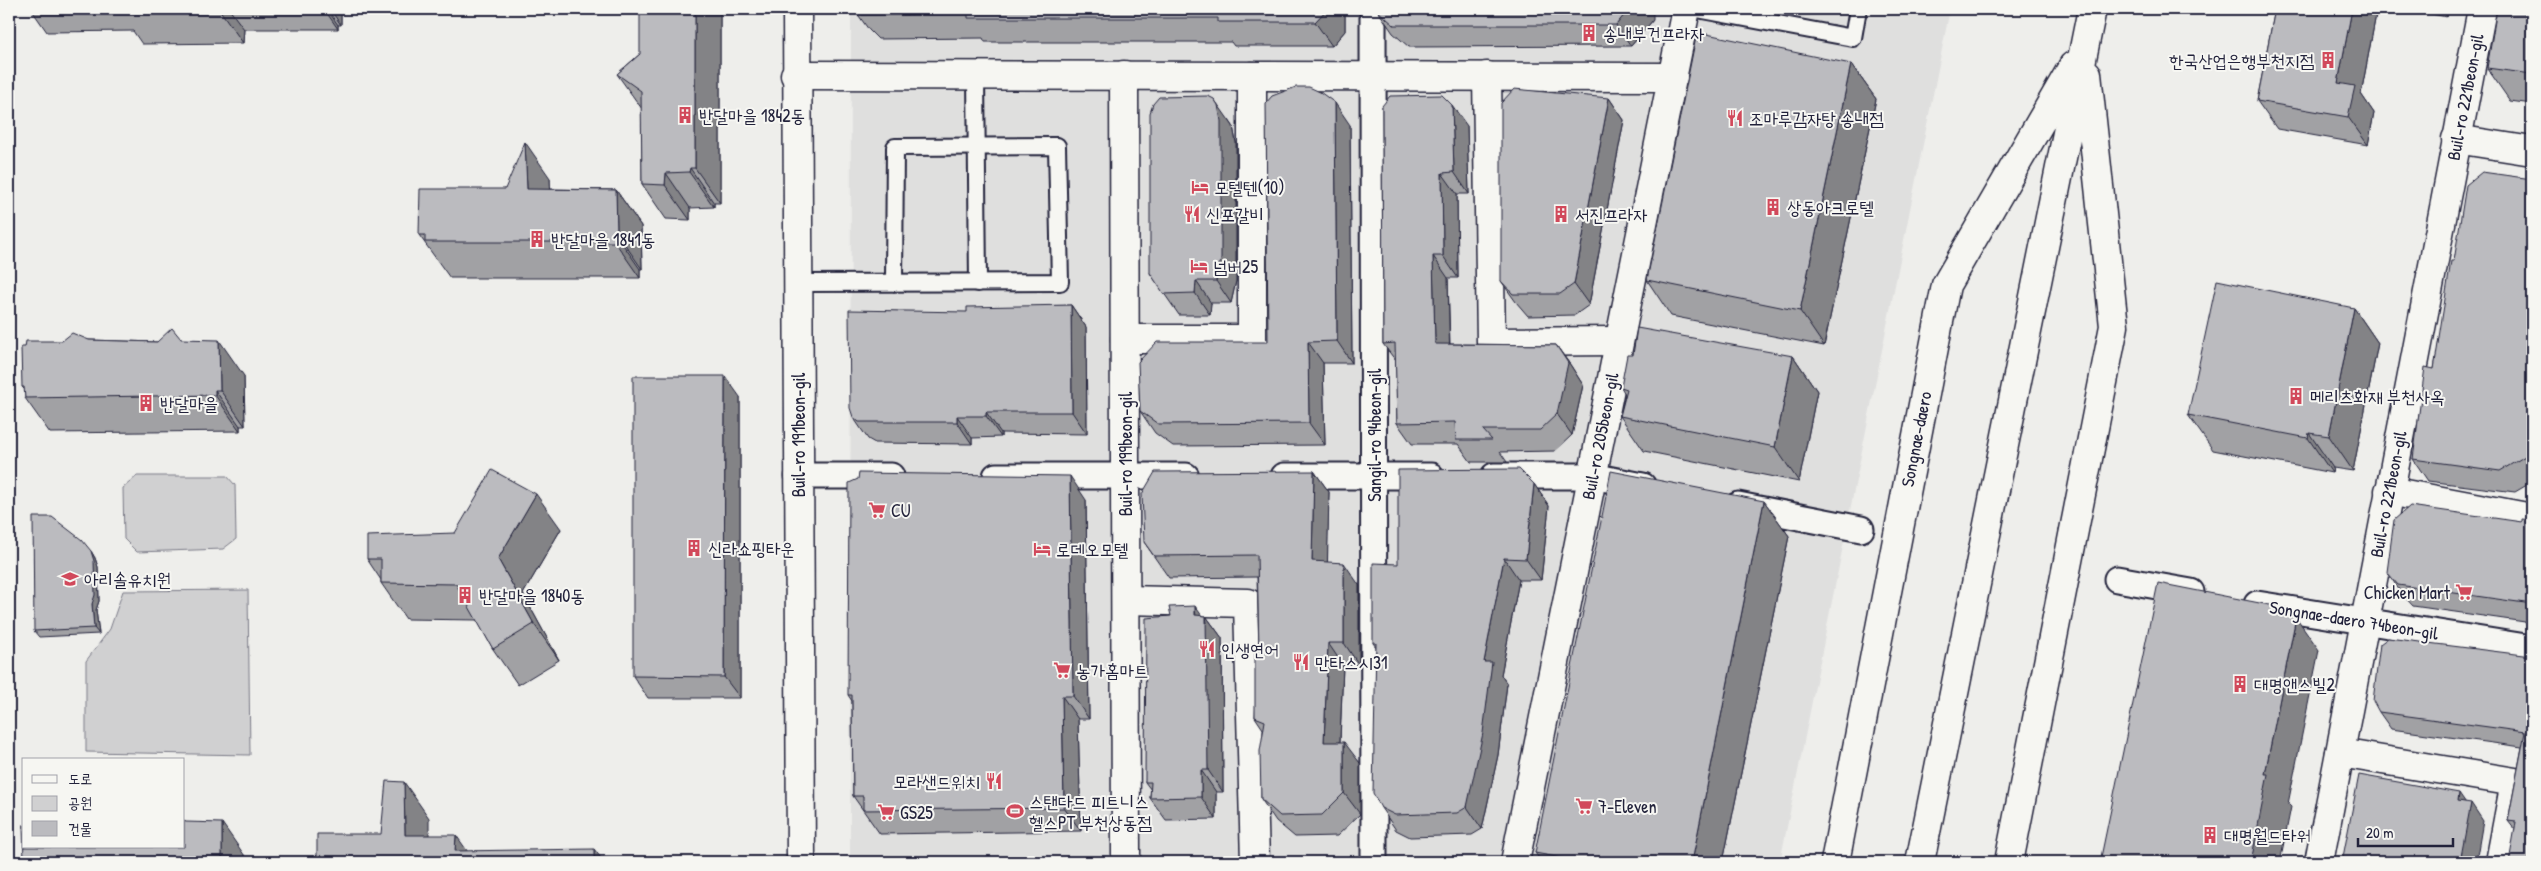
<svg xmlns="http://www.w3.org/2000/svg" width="2541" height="871" viewBox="0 0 2541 871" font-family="'Patrick Hand','Poor Story',sans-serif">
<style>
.built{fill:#dfdfde}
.green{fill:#d0d0d1;stroke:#797986}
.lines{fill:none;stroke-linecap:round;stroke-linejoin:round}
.service-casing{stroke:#22223b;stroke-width:20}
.pedestrian-casing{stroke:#22223b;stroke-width:29}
.minor-casing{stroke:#22223b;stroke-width:31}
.tertiary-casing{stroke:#22223b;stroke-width:31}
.service{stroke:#f6f6f2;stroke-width:16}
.pedestrian{stroke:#f6f6f2;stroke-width:25}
.minor{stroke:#f6f6f2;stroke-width:28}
.tertiary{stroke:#f6f6f2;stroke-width:28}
.wall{fill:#a1a1a4;stroke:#22223b}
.shaded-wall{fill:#838386;stroke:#22223b}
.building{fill:#bbbbbf;stroke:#22223b}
.labels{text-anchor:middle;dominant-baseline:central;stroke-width:4;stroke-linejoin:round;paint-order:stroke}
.poi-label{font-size:18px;fill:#22223b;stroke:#f6f6f2;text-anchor:start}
.street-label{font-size:18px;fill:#22223b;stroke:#f6f6f2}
</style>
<rect width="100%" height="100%" fill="#eeeeeb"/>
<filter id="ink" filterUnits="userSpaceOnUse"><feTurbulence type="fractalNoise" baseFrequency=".02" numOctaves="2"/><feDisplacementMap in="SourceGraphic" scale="10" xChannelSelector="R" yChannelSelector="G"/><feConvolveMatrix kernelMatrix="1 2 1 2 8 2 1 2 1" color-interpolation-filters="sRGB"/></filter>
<g filter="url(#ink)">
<path class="built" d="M851 9H1950L1780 862H850Z"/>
<g class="green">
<path d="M137 476H227L235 485 236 539 223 549 137 552 124 539 123 488Z"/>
<path d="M248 590 250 755 86 752V661L110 629 123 591Z"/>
</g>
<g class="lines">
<g class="service-casing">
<g id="service">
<path d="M1697 9 1853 38 1858 9"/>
<path d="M976 75 978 283"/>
<path d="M797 283 1060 282 1057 146 895 147 894 283"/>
</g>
</g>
<g class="pedestrian-casing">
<g id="pedestrian">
<path d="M1373 9 1374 862"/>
<path d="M798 476H891"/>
<path d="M996 476H1186"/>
<path d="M1284 476H1431"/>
<path d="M1494 476H1592L1643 486"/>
<path d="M1738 505 1861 529"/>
<path d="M2117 579 2191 592"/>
<path d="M2257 604 2532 648"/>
</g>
</g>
<g class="minor-casing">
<g id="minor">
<path d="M797 9 801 862"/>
<path d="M795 75 1673 77"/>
<path d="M1124 75 1126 862"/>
<path d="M1487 76 1491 342 1619 341"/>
<path d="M2456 139 2532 151"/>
<path d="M1125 339H1252V76"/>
<path d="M2389 491 2532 518"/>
<path d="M1126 600 1248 603 1255 862"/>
<path d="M2340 753 2515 782 2500 862"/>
<path d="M1515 862 1686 9"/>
<path d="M2319 862 2482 9"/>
</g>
</g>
<g class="tertiary-casing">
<g id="tertiary">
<path d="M1835 862 1946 285 2073 66"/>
<path d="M1920 862 2092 9"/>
<path d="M2009 862 2114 326 2087 74"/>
</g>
</g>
<use href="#service" class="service"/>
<use href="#pedestrian" class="pedestrian"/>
<use href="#minor" class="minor"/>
<use href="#tertiary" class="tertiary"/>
</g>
<g class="wall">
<path d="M31 9H341V25H338V29H244L243 43 142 44 133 31 47 32Z"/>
<path d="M695 9H717L720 13V203H714V207L690 208V220L666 219 642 184V109L617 74 640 54Z"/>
<path d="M854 9H1345V31L1332 46H1234L1231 42H985L983 38 878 39 869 30Z"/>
<path d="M2275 9H2377L2361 94 2374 113 2368 145 2277 129 2257 101Z"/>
<path d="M2405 9H2449L2447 17Z"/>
<path d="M2532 9V104L2510 101 2487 68Z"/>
<path d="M1378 11 1653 20 1631 46 1409 47 1393 33Z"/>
<path d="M1851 64 1876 99 1824 346 1671 316 1647 280Z"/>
<path d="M1609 98 1624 120 1589 305 1575 315 1528 316 1516 302 1501 281Z"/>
<path d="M1382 106 1467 126 1469 194H1457L1458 278H1448L1450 344 1556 345 1571 366 1583 385 1572 435 1555 451 1500 452 1507 462H1471L1458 444H1412L1397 423 1396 361 1383 344Z"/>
<path d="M1229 120 1233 126 1236 143V281L1231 303H1211L1210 315H1179L1150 273Z"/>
<path d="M1350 125 1352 363H1323L1325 445 1173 446 1155 433 1140 411 1268 342Z"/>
<path d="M550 178V189L616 190 641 226 642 269H640V278H450L419 235 505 189Z"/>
<path d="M2532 179V482L2515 492 2428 481 2413 459 2434 369 2454 261Z"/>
<path d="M1071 305 1086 327 1087 434 1001 433V437L972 438V444L875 443 868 439 853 417 967 312Z"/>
<path d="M2354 308 2378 343 2353 471 2333 468 2332 473 2213 450 2188 415Z"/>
<path d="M181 339 244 376 245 426H240V431L50 433 25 398V390L22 387 62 341 89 340 157 342Z"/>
<path d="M1793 356 1817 391 1799 482 1644 451 1620 416 1625 394 1621 387Z"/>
<path d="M740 397V698H648L633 676Z"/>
<path d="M1314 471 1329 492 1327 562 1359 585V665H1343L1340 742 1360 763V814L1337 836 1295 837 1276 821 1261 799 1263 729 1255 717 1259 652 1257 577 1169 578 1144 542Z"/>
<path d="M1534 484 1549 506 1541 580H1519L1501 675 1507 684 1498 755 1482 829 1472 835 1410 837 1396 830 1381 808 1376 647 1373 643 1398 564Z"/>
<path d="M1086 500 1089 719H1078L1081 831 880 834 853 796 852 701 848 695Z"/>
<path d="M1764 501 1789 536 1723 862H1542L1535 853Z"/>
<path d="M2532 520V623L2413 606 2402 594 2387 572 2522 522Z"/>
<path d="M561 529 523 594 559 660 518 685 493 649 477 620 406 619 381 583V580L367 559Z"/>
<path d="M91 551 95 558 98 567 99 601 96 610 99 634 39 637 34 631Z"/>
<path d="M1202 616H1206L1222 638 1223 792H1216V819L1166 820 1150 798 1151 790 1145 782Z"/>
<path d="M2532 656V862L2515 830 2508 821 2522 747 2391 729 2379 712Z"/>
</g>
<g class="shaded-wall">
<path d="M219 9H229L244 29 243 43Z"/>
<path d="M324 9H327L338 25V29Z"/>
<path d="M330 9H341V25Z"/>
<path d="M695 9H717L720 13V203L695 168Z"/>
<path d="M1327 9H1345V31L1332 46 1315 22Z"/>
<path d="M1629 9H1653V20L1631 46 1616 25Z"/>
<path d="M2352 9H2377L2361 94 2374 113 2368 145 2348 117 2338 83Z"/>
<path d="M2442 9H2449L2447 17Z"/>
<path d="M1851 64 1876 99 1824 346 1800 311Z"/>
<path d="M1609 98 1624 120 1589 305 1574 284Z"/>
<path d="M1214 99 1233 126 1236 143V281L1231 303 1216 281Z"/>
<path d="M1335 103 1350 125 1352 363 1337 341Z"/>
<path d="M1452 105 1467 126 1469 194 1454 172Z"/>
<path d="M525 142 550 178 552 224 527 189Z"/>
<path d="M690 168 714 203V207L689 172Z"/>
<path d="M666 173 690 208V220L665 185Z"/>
<path d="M1442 173 1457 194 1458 278 1443 256Z"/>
<path d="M616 190 641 226 642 269 617 233Z"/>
<path d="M615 233 640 269V278L615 242Z"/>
<path d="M1433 256 1448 278 1450 365 1435 344Z"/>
<path d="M1196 281 1211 303 1210 315 1195 293Z"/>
<path d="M1071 305 1086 327 1087 434 1072 412Z"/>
<path d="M2354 308 2378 343 2353 471 2329 436Z"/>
<path d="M219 340 244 376 245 426 220 390Z"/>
<path d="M1308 342 1323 363 1325 445 1309 423Z"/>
<path d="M1556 345 1571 366 1583 385 1572 435 1557 414Z"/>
<path d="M1793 356 1817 391 1799 482 1775 447Z"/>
<path d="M725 376 740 397V698L724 677Z"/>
<path d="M215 390 240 426V431L215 395Z"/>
<path d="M986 412 1001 433V437L986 416Z"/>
<path d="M957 416 972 438V444L957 422Z"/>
<path d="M2309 433 2333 468 2332 473 2308 438Z"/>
<path d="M1314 471 1329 492 1327 583 1312 561Z"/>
<path d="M1070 476 1086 500 1089 719 1073 696Z"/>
<path d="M1534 484 1549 506 1541 580 1526 559Z"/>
<path d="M536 494 561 529 523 594 559 660 534 624 498 559Z"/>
<path d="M1764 501 1789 536 1723 862H1692Z"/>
<path d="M91 551 95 558 98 567 99 601 96 610 99 634 94 628 92 604Z"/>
<path d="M1504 558 1519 580 1501 675 1507 684 1498 755 1482 829 1467 807 1484 662Z"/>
<path d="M1344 563 1359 585V665L1344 643Z"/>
<path d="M1195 606 1207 623 1206 616 1222 638 1223 792 1208 770Z"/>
<path d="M2296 617 2319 650 2288 804 2291 807 2280 862H2251L2265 774Z"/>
<path d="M1328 643 1343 665 1339 764 1324 742Z"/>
<path d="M1062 696 1078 719 1081 831 1064 808Z"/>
<path d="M1344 742 1360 763V814L1344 793Z"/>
<path d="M1201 770 1216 792V819L1201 797Z"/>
<path d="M404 782 429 818V862L405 835Z"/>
<path d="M2459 793 2470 809 2471 803 2483 821 2476 862H2460L2458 801Z"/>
<path d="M222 823 247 859V862H222Z"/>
<path d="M456 835 475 862 455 851Z"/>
<path d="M594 849 604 862H594Z"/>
</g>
<g class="building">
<path d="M640 9H695V168H690L689 172 666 173 665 185 642 184 641 91 617 74 640 54Z"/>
<path d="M855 9H1327L1315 22H1218V18H968V14L862 15Z"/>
<path d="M1378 9H1629L1616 25H1394L1378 11Z"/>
<path d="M2275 9H2352L2338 83 2355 86 2348 117 2257 101Z"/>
<path d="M2497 9H2532V74L2487 68Z"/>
<path d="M1697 32 1851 64 1800 311 1647 280Z"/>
<path d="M1296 87H1309L1320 92 1335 103 1337 341 1308 342 1309 423 1158 424 1140 411 1138 362 1157 342H1268L1266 103 1272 96Z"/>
<path d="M1514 89 1609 98 1574 284 1560 294H1513L1501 281V103Z"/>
<path d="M1442 95 1452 105 1454 172 1442 173 1443 256H1433L1435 344 1556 345 1568 363 1557 414 1540 430H1483L1492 440H1456L1455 422 1397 423 1395 343 1383 344 1382 106 1390 96Z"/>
<path d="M1208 96 1214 99 1218 105 1221 121V259L1216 281H1196L1195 293 1164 294 1150 273V113L1153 104 1159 97Z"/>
<path d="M525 142 527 189 616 190 617 233H615V242H425V235H419L420 189H505Z"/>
<path d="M2482 172 2532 179V452L2500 471 2413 459 2425 367 2434 369 2451 261H2454L2466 185Z"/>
<path d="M2217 280 2354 308 2329 436 2309 433 2308 438 2188 415Z"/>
<path d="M1071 305 1072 412H986V416H957V422H859L853 417 850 408 849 310 967 312V307Z"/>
<path d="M172 328 181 339 219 340 220 390H215V395L25 398 24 387H22L21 347H25L26 341H62L72 333 89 340 157 342Z"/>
<path d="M1637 328 1793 356 1775 447 1620 416 1627 389 1621 387 1627 355H1633Z"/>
<path d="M633 376H725L724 677 633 676Z"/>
<path d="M1519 469 1534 484 1526 559 1504 558 1484 662H1492L1483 733 1467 807 1457 813 1395 815 1381 808 1373 793 1376 643H1373V563L1398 564V470Z"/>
<path d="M492 470 536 494 498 559 534 624 493 649 456 584 381 583V559H367V536L455 533Z"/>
<path d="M1314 471 1312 561 1344 563V643H1328L1324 742H1344V793L1322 815 1280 816 1261 799 1260 751 1265 721 1255 717V652H1259L1257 555 1154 556 1144 542 1142 494 1155 472Z"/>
<path d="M1611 471 1764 501 1692 862H1583L1535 853Z"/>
<path d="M859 473 1070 476 1073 696H1062L1064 808 863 810V796H853L852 695H848L849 483 858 479Z"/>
<path d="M2410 506 2522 522V519L2532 520V604L2398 585 2387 572 2394 520Z"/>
<path d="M33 517H52L82 540 91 551 94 561 95 595 92 604 94 628 34 631Z"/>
<path d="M2158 583 2290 609 2296 617 2265 774H2268L2251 862H2100Z"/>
<path d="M1195 606V615L1206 616 1208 770H1201V797L1150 798 1151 782H1145L1146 618 1171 616 1169 607Z"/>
<path d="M2388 638 2532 656V862H2509L2516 822 2508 821 2525 732 2379 712 2373 701 2380 644Z"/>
<path d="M2359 775 2459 793 2458 801 2471 803 2460 862H2342Z"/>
<path d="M386 781 404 782 405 835H456L455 851 594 849V862H317V834H381Z"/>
<path d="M184 821 186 822 222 823V862H24L23 825H24V847H184Z"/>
</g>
</g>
<defs>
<g id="building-bare" transform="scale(1.35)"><path d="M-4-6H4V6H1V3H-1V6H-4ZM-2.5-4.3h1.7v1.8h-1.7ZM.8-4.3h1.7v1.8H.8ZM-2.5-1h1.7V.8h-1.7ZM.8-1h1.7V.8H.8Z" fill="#d1495b" stroke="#f6f6f2" stroke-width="2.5" paint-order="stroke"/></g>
<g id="restaurant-bare" transform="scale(1.35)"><path d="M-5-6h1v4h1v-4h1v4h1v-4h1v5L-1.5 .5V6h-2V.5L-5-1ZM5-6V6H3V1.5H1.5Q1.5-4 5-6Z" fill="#d1495b" stroke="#f6f6f2" stroke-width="2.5" paint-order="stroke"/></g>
<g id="hotel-bare" transform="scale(1.35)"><path d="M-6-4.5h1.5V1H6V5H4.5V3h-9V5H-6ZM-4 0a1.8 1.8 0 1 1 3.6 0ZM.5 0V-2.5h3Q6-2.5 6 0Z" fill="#d1495b" stroke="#f6f6f2" stroke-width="2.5" paint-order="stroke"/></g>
<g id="supermarket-bare" transform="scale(1.35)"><path d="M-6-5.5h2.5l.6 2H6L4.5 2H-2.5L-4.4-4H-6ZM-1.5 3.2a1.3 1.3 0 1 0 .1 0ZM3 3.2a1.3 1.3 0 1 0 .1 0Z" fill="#d1495b" stroke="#f6f6f2" stroke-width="2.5" paint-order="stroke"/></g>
<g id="school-bare" transform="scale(1.35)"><path d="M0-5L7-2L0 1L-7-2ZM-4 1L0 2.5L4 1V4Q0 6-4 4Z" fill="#d1495b" stroke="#f6f6f2" stroke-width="2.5" paint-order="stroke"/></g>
<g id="stadium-bare" transform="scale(1.35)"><path d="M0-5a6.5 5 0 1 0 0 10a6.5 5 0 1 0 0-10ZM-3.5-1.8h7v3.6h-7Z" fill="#d1495b" stroke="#f6f6f2" stroke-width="2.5" paint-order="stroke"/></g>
</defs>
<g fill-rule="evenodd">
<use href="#building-bare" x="1589" y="33"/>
<use href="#building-bare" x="2328" y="60"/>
<use href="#building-bare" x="685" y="115"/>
<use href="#restaurant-bare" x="1735" y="118"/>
<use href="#hotel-bare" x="1200" y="187"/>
<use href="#building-bare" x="1773" y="207"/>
<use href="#restaurant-bare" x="1192" y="214"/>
<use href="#building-bare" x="1561" y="214"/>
<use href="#building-bare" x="537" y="239"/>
<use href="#hotel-bare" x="1199" y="266"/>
<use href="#building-bare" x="2296" y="396"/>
<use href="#building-bare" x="146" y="403"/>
<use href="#supermarket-bare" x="877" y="510"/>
<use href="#building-bare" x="694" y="548"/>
<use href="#hotel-bare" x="1042" y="549"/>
<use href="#school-bare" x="70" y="579"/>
<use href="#supermarket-bare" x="2464" y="592"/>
<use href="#building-bare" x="465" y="595"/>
<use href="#restaurant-bare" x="1207" y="649"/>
<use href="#restaurant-bare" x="1301" y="662"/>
<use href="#supermarket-bare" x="1062" y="670"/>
<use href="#building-bare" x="2240" y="684"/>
<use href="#restaurant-bare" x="994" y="781"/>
<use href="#supermarket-bare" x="1584" y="806"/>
<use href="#stadium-bare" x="1015" y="811"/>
<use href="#supermarket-bare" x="886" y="812"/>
<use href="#building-bare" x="2210" y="835"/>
</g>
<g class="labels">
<g class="poi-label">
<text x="1603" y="33">송내부건프라자</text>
<text x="2314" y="60" text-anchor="end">한국산업은행부천지점</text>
<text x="699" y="115">반달마을 1842동</text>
<text x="1749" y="118">조마루감자탕 송내점</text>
<text x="1214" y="187">모텔텐(10)</text>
<text x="1787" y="207">상동아크로텔</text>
<text x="1206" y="214">신포갈비</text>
<text x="1575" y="214">서진프라자</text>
<text x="551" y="239">반달마을 1841동</text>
<text x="1213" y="266">넘버25</text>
<text x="2310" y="396">메리츠화재 부천사옥</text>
<text x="160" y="403">반달마을</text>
<text x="891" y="510">CU</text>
<text x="708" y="548">신라쇼핑타운</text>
<text x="1056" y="549">로데오모텔</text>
<text x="84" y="579">아리솔유치원</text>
<text x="2450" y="592" text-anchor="end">Chicken Mart</text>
<text x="479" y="595">반달마을 1840동</text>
<text x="1221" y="649">인생연어</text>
<text x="1315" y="662">만타스시31</text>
<text x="1076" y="670">농가홈마트</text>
<text x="2254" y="684">대명앤스빌2</text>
<text x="980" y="781" text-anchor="end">모라샌드위치</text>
<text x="1029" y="801">스탠다드 피트니스<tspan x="1029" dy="21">헬스PT 부천상동점</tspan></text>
<text x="1598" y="806">7-Eleven</text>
<text x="900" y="812">GS25</text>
<text x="2224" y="835">대명월드타워</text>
</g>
<g class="street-label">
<text transform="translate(2465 97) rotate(-79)">Buil-ro 221beon-gil</text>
<text transform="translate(798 435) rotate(-90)">Buil-ro 191beon-gil</text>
<text transform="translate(1374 435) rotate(-90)">Sangil-ro 94beon-gil</text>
<text transform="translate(1600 436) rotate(-79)">Buil-ro 205beon-gil</text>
<text transform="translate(1916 439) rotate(-79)">Songnae-daero</text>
<text transform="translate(1125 454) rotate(-90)">Buil-ro 199beon-gil</text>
<text transform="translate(2388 494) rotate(-79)">Buil-ro 221beon-gil</text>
<text transform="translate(2354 620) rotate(9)">Songnae-daero 74beon-gil</text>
</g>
</g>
<rect width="2541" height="871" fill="none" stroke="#f6f6f2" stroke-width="30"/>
<rect x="15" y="15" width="2511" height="841" fill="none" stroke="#22223b" stroke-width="2" filter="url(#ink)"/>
<rect x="22" y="758" width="162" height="90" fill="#f6f6f2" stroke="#a1a1a9"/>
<rect x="32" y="775" width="25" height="8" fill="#f6f6f2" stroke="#a1a1a9"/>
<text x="68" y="784" font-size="15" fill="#22223b">도로</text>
<rect x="32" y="796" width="25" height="15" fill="#d0d0d1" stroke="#a1a1a9"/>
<text x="68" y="808" font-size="15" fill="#22223b">공원</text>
<rect x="32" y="821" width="25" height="15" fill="#bbbbbf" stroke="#a1a1a9"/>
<text x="68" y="834" font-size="15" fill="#22223b">건물</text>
<path d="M2358 838v8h95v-8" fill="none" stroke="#22223b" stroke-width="2.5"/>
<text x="2366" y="838" font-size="15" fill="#22223b" stroke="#f6f6f2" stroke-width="4" paint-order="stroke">20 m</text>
</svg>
